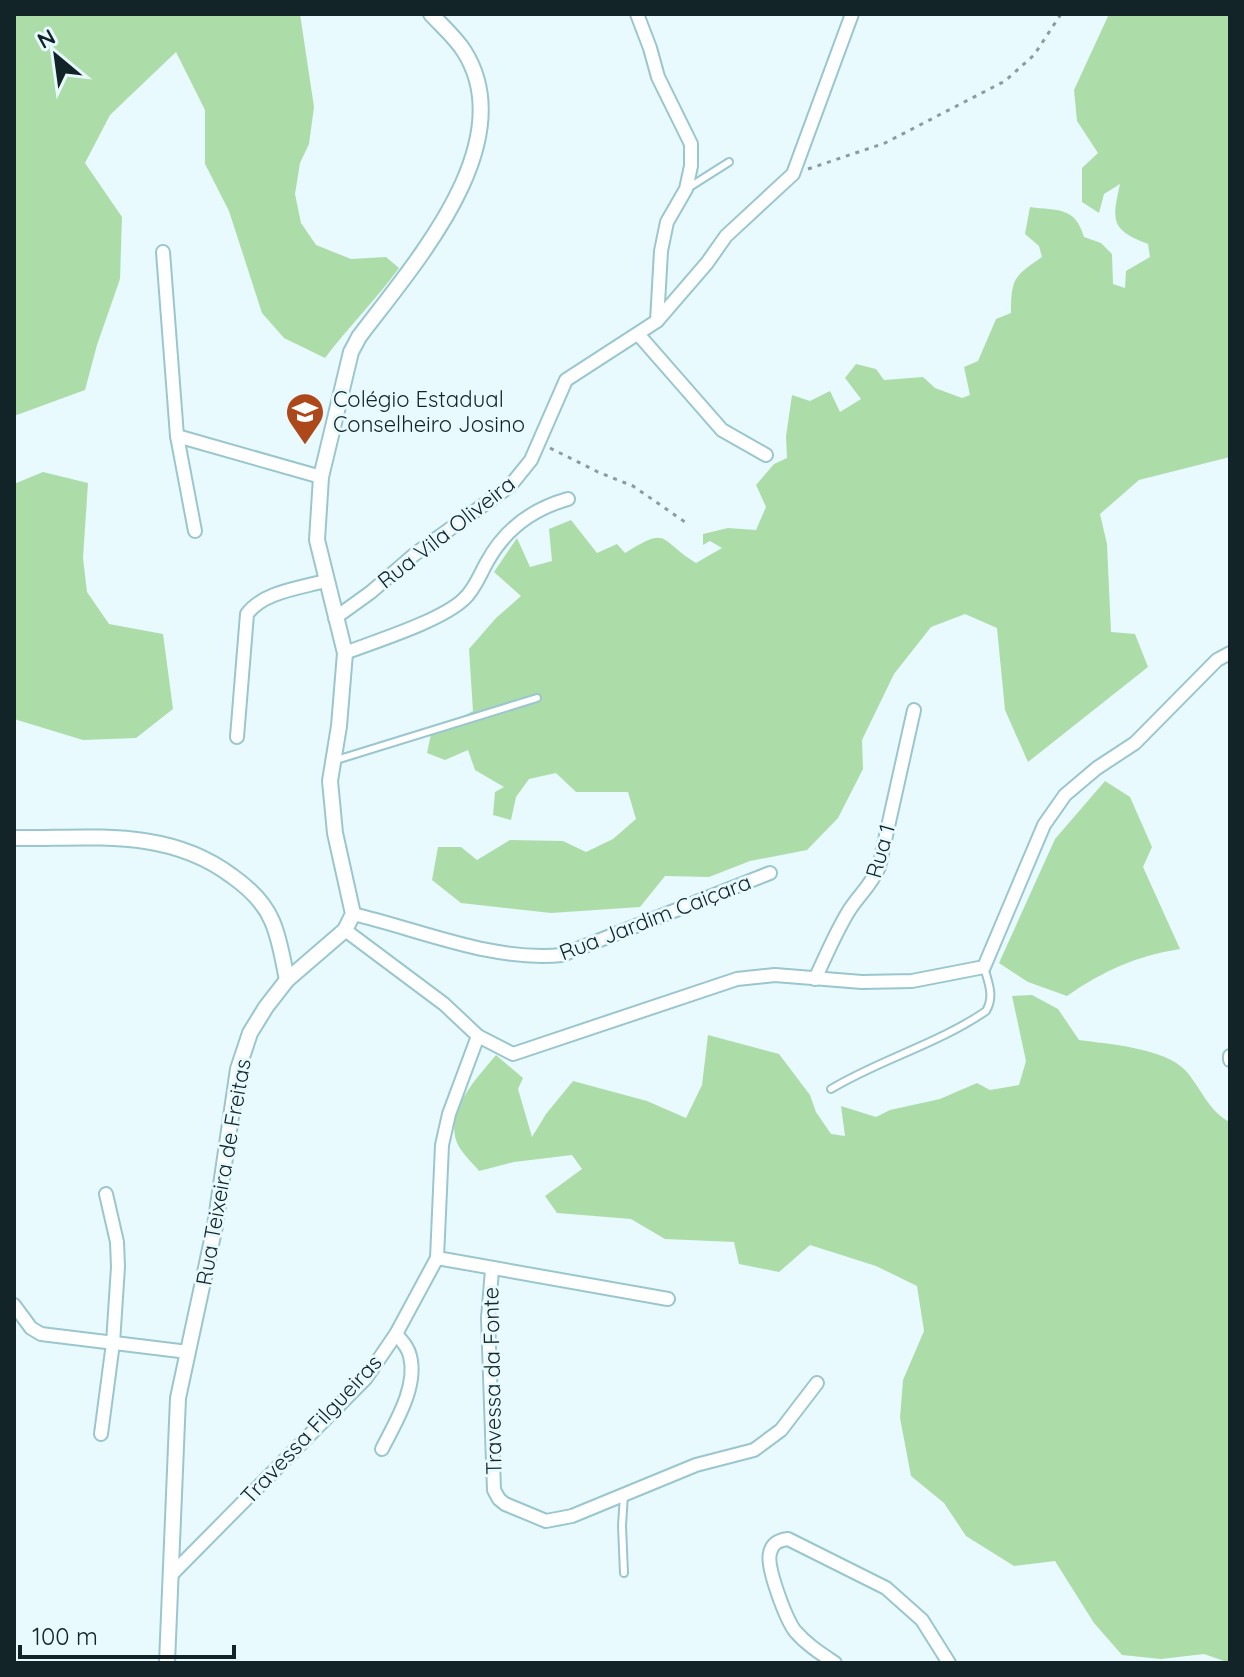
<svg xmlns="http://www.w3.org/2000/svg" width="1244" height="1677" font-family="Quicksand,sans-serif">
<rect width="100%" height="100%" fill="#e8fafd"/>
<g fill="#acdda9">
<path d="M14,14h286l14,93 -5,37 -9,19 -5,31 6,29 15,22 35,14 35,-2 13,11c-23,32 -50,58 -74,90l-41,-20 -22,-25 -33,-102 -24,-47v-54l-29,-58 -66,63 -25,48 37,54 -2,62 -23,66 -12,45 -71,26z"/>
<path d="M1109,14h121v443l-91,23 -39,34 7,30 4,88 24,2 13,33 -120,95 -23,-52 -8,-82 -32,-14 -34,13 -37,47 -32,66 1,29 -25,49 -31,32 -57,11 -41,16 -44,-1 -25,31 -89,6 -90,-10 -29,-23 6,-33h23l16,13 33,-20 53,1 23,11 27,-13 23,-20 -8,-27h-52l-20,-19 -27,6 -13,18 -5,23 -18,-5 2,-23 9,-5 -29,-17 -7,-20 -23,10 -18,-7 4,-19 42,-23 -4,-62 27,-31 25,-22 -27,-24 23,-34 13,29 22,-6 -3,-32 22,-9 26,33 20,-9 8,9c45,-28 33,-13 71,10l26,-15 -12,-7 -7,4v-11l25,-6 28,2 10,-23 -10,-22 18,-21 13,-6 -1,-22 6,-41 18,6 20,-10 10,21 21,-13 -16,-21 11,-14 20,5 8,11 39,-3 12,11 27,10 8,-3 -6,-28 14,-6 18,-42 15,-6c0,-34 3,-37 31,-56l-3,-11 -14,-12 5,-27c28,4 45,-1 54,30l17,6 11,11 1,30 12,4 1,-17 24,-14 -2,-13c-38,-14 -36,-24 -28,-60l-16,10 -5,19 -17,-11v-34l16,-15 -21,-32 -3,-31z"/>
<polygon points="43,472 88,483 83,558 87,592 109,624 163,634 173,709 136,738 83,740 14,719 14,484"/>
<path d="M1105,781l25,16 22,50 -9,20 37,82c-44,7 -77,22 -113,47l-39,-14 -29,-19 56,-124z"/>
<path d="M1032,995l26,14 21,31c29,4 87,8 107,31 15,17 23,41 44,51v541l-26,-9 -43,5 -39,-4 -28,-32 -39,-62 -41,5 -48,-30 -22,-33 -33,-27 -11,-58 3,-38 21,-49 -7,-45 -41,-20 -66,-21 -31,27 -40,-8 -5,-22 -69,-3 -34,-20 -74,-6 -12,-17 37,-27 -10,-14 -58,7 -35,9c-7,-9 -20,-20 -23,-31 -10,-31 22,-63 40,-85l27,23 -5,11 14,48 14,-23 27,-33 74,20 39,17 16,-33 6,-50 71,19 31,41 6,17 15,22 14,2 -4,-30 35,11 14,-7 50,-11 37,-16 13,7 29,-5 7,-24 -14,-65z"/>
</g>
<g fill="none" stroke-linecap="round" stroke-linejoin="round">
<defs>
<g id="service">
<polyline points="688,188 729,162"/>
<polyline points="333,761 537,698"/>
<path d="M831,1089c50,-30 107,-45 155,-78 9,-15 2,-29 -2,-44"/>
<polyline points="624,1573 622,1526 624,1494"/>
</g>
<g id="minor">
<polyline points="637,14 650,48 658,77 691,144 691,166 686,189 667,222 661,251 657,321"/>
<polyline points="163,252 177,436 195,531"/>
<polyline points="638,334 722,430 766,455"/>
<polyline points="177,436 321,477"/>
<polyline points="335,618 371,592 415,554 510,486 531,460 566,380 657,321 707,263 726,236 793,174 852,14"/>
<path d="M345,653c31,-12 96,-32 119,-54 11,-10 16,-25 23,-37 18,-33 45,-53 81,-63"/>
<path d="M237,737l10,-123c16,-22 53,-26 78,-33"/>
<path d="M353,914c68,16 140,48 209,41l208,-82"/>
<polyline points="345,930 444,1004 478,1036 513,1054 737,979 775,975 862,982 912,981 984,967 1044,825 1065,795 1097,768 1135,743 1217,660 1230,653"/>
<path d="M815,979c11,-23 21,-48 35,-70 11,-16 21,-24 29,-42l35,-157"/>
<polyline points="1230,1056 1230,1060"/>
<polyline points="437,1258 668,1299"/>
<polyline points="492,1270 488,1318 494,1490 499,1499 505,1504 546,1521 572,1516 696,1465 754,1450 781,1430 817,1383"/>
<polyline points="14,1305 31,1328 41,1334 188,1352"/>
<polyline points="101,1434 113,1343 118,1267 117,1242 106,1194"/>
<path d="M382,1449c13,-26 36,-62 28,-93 -2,-9 -8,-15 -14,-22"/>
<polyline points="172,1574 366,1378 396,1334 437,1258 442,1145 449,1114 478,1036"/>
<path d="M835,1663c-15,-10 -29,-19 -40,-32 -9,-12 -29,-64 -25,-78 2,-10 9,-13 18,-14l98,49 36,32 27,43"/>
</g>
<g id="tertiary">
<path d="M14,838c77,1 153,-11 218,38 17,12 32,26 40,45 8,18 11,40 15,59"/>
<path d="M167,1663l11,-265 37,-172 23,-157 12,-36 16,-26 21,-27 58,-50 8,-16 -18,-81 -5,-52 9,-55 6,-73 -28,-113 4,-63 30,-125 8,-15c53,-71 164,-193 105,-286 -9,-14 -22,-25 -33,-37"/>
</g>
</defs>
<use href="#service" stroke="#9ac6cf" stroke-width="10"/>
<use href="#minor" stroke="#9ac6cf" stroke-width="16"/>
<use href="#tertiary" stroke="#9ac6cf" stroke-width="18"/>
<g stroke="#8b9ca0" stroke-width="3" stroke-dasharray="4 6" stroke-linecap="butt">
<polyline points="808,169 885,143 1005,81 1034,55 1061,14"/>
<polyline points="550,448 598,472 633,486 685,522"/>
</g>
<use href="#service" stroke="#fff" stroke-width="6"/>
<use href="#minor" stroke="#fff" stroke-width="12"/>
<use href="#tertiary" stroke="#fff" stroke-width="14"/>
</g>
<defs>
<symbol id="school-pin" viewBox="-11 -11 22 30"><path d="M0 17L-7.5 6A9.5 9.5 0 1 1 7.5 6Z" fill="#ad481b" stroke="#e8fafd"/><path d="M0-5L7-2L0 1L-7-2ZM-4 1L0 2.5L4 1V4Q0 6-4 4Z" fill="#fff"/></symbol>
</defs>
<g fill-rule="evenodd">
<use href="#school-pin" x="283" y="390" width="44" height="60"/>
</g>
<g text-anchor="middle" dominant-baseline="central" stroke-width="6" stroke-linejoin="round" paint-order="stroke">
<g font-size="22" fill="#132428" stroke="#e8fafd" text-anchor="start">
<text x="333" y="399">Colégio Estadual<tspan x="333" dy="25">Conselheiro Josino</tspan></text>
</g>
<g font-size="22" fill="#132428" stroke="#e8fafd">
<text transform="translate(446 532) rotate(-38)">Rua Vila Oliveira</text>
<text transform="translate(880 851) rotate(-74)">Rua 1</text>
<text transform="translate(655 917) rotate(-21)">Rua Jardim Caiçara</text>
<text transform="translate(223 1172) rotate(-80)">Rua Teixeira de Freitas</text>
<text transform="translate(492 1381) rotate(-91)">Travessa da Fonte</text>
<text transform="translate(311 1429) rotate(-47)">Travessa Filgueiras</text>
</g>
</g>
<rect width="1244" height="1677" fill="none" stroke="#132428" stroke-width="32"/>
<g transform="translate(56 56) rotate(331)" stroke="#e8fafd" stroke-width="6" paint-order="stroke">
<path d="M0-6L14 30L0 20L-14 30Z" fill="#132428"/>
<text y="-12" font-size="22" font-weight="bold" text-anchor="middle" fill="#132428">N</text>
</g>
<path d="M20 1645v12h214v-12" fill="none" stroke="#132428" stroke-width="4"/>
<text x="32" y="1645" font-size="24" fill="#132428" stroke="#e8fafd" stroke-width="6" paint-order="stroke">100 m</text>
</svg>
